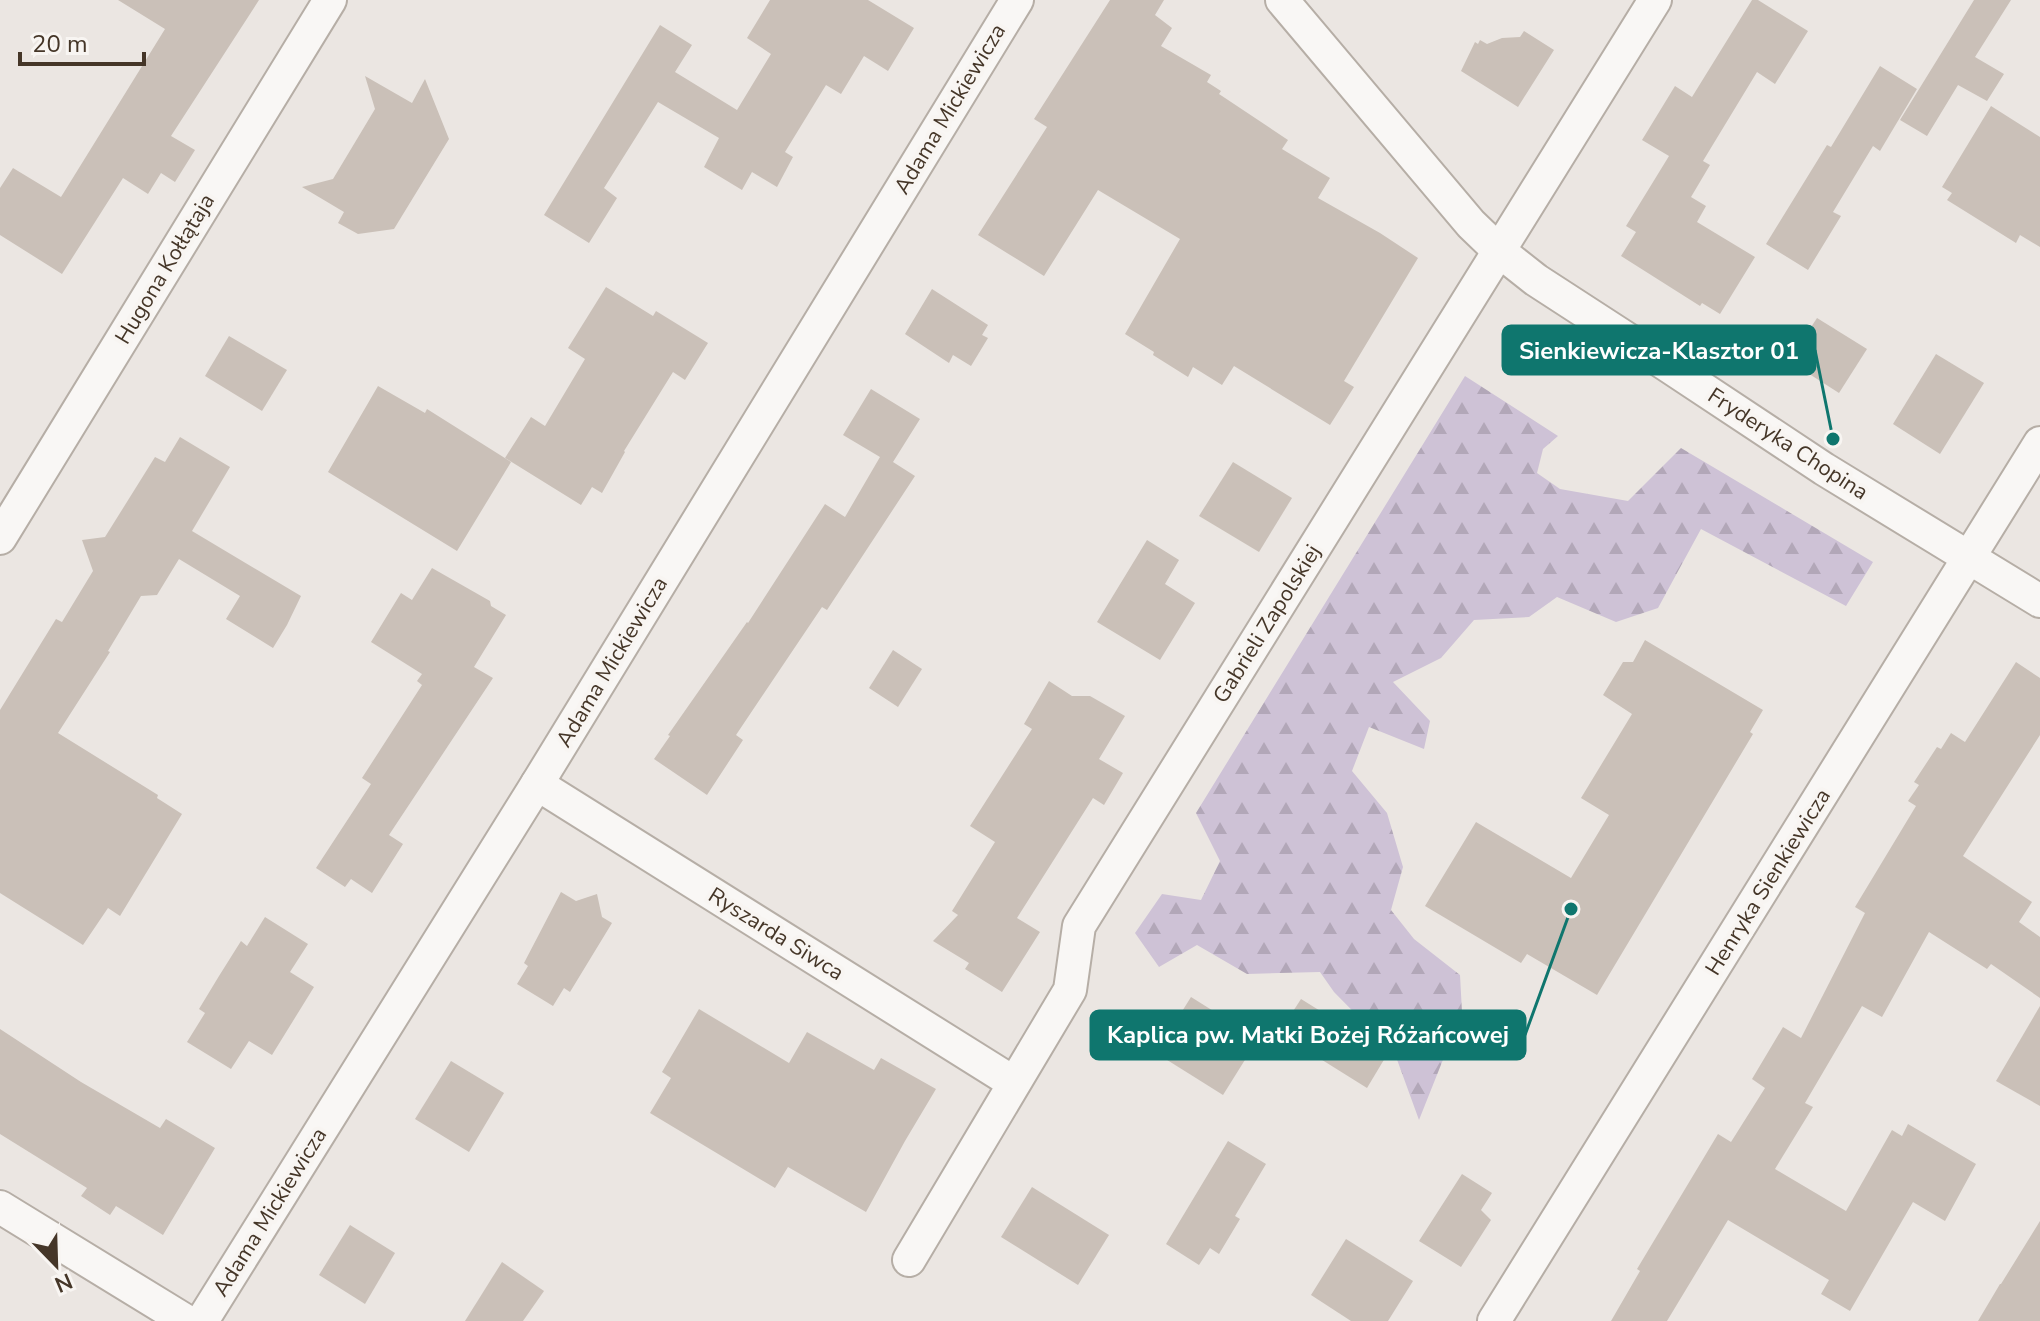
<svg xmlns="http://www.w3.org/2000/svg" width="2040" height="1321" font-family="'Nunito Sans',sans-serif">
<defs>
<pattern id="forest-firs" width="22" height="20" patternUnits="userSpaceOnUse" patternTransform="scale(2)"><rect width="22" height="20" fill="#cec2d6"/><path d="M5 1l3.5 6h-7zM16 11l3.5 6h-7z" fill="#b2a7b8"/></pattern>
</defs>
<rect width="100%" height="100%" fill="#ebe6e2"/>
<polygon fill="url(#forest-firs)" points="1465,376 1558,436 1543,449 1537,473 1560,489 1628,501 1681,448 1873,562 1846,606 1701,529 1658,608 1616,622 1557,597 1529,617 1474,620 1441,658 1393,682 1430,721 1424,749 1369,727 1352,771 1387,813 1403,867 1391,910 1414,939 1460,975 1462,1012 1419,1120 1395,1054 1334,992 1320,972 1247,974 1197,945 1159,967 1135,933 1162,894 1201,900 1220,861 1196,813"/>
<g fill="#cac0b8">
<polygon points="118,0 259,0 171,136 195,150 175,182 161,173 148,194 123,178 62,274 0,235 0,188 13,168 61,197 165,29"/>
<polygon points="770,0 868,0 914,28 888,71 864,56 841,94 826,85 785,152 793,157 777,187 752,172 742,190 704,167 719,138 658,102 604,188 617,198 589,243 544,215 660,25 692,45 675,72 737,110 771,54 747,38"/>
<polygon points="1110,0 1164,0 1155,15 1172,28 1161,46 1211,75 1207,82 1221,91 1219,94 1288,140 1282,149 1330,178 1318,198 1380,233 1418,258 1344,381 1354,387 1330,425 1234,366 1222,385 1193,367 1188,377 1153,355 1154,352 1125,334 1180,239 1098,190 1044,276 978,235 1047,127 1034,119"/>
<polygon points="1752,0 1758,0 1808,31 1775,84 1757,72 1703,161 1710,165 1691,197 1706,206 1697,222 1755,257 1720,314 1702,303 1700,306 1621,256 1636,232 1626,226 1669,156 1642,140 1675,86 1692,97"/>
<polygon points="1974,0 2011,0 1975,57 2004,74 1987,101 1958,85 1927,136 1900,120"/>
<polygon points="1524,31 1554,50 1518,107 1461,71 1475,42 1478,44 1480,40 1487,44 1502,38 1520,37"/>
<polygon points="1880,66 1917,89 1880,151 1873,146 1833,212 1841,216 1808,270 1766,244 1827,145 1831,147"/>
<polygon points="365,76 412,103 425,79 449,139 394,229 358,234 338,223 344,212 302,187 333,179 375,109"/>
<polygon points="1991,106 2040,137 2040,247 2020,235 2016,243 1947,200 1952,193 1942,187"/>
<polygon points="606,287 653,316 656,311 708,343 685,380 673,372 624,451 625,452 602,493 592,487 581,505 505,458 531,417 545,426 585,359 568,348"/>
<polygon points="932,289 988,325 982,335 988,338 971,366 953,355 949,363 905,334"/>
<polygon points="1817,318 1867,349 1839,393 1789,361"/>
<polygon points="229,336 287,370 262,411 205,376"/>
<polygon points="1936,354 1984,383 1940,454 1893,424"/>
<polygon points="378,386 425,413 427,409 511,462 457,551 328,472"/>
<polygon points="871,389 920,419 893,462 915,476 827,610 822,607 736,735 743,740 707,795 654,759 670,736 668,735 747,622 748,623 825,504 845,517 880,457 843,435"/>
<polygon points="180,437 230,467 192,531 301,596 287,625 273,648 226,619 240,596 179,559 157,595 141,596 108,651 110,652 58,733 158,795 157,798 182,814 120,916 108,908 83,945 0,893 0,710 56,619 62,622 93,571 82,540 105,537 155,457 165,462"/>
<polygon points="1233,462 1292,498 1259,552 1199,516"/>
<polygon points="1147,540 1179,560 1165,584 1195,603 1160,660 1097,622"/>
<polygon points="432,568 490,601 491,606 506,615 474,667 493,678 389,835 403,844 372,893 351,879 345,887 316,868 371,784 362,778 422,685 417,681 422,674 371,642 401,593 412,600"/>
<polygon points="1645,640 1763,710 1750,732 1753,734 1597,995 1527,954 1521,963 1425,906 1476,822 1571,878 1609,815 1581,798 1632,714 1603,695 1623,662 1633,662"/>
<polygon points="893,650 922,669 898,707 869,688"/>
<polygon points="2016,662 2040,678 2040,735 1963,856 2032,902 2019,922 2040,937 2040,998 1991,964 1987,969 1929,932 1882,1017 1862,1006 1805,1103 1813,1107 1775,1169 1846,1211 1892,1130 1902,1136 1908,1124 1976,1164 1945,1221 1913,1202 1850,1311 1821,1294 1829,1280 1728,1220 1667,1321 1611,1321 1640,1271 1637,1269 1718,1134 1731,1142 1765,1088 1752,1079 1783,1027 1801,1038 1865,913 1855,907 1916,806 1908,801 1919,785 1914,782 1937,747 1941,749 1951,733 1965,742"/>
<polygon points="1049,681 1072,696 1090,696 1125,716 1099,759 1123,773 1104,805 1093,798 1017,918 1040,932 1002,992 965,969 969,963 933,941 958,915 952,911 995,842 970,826 1032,729 1024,724"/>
<polygon points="561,892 576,901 597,894 602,917 612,923 570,992 564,988 553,1006 517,984 528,966 524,963"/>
<polygon points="265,917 308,944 290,972 314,987 272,1055 249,1041 231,1069 187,1042 205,1013 199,1009 219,976 241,941 247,946"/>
<polygon points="1191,997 1258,1039 1223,1095 1156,1053"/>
<polygon points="1301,999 1388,1053 1367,1088 1279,1033"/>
<polygon points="2040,1006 2040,1106 1996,1081"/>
<polygon points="699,1009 789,1063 807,1032 874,1070 881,1058 936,1089 905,1141 866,1212 788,1167 775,1188 650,1113 671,1078 662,1072"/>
<polygon points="0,1029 81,1082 160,1128 166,1119 215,1148 163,1235 116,1206 110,1215 81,1196 87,1188 0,1134"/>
<polygon points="451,1061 504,1093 469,1152 415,1119"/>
<polygon points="1228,1141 1266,1164 1235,1216 1240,1219 1219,1254 1210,1248 1199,1265 1166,1244"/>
<polygon points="1462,1174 1492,1193 1481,1210 1491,1220 1461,1267 1419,1241"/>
<polygon points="1032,1187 1109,1235 1078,1285 1001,1237"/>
<polygon points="2040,1221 2040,1321 1978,1321 2000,1284 2001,1284"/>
<polygon points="350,1225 395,1253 365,1304 319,1275"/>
<polygon points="1346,1239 1413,1281 1388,1321 1351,1321 1311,1295"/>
<polygon points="502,1262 544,1291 523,1321 465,1321"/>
</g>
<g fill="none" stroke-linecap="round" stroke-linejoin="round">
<defs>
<g id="street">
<polyline points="1282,0 1471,224 1498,250 1536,280 1667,365 1824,469 2040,601"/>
<polyline points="0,538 330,0"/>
<polyline points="537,784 1014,1083"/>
<polyline points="0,1207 186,1321"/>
<polyline points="909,1260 1070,990 1079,926 1655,0"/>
<polyline points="202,1321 537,784 1017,0"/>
<polyline points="1494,1321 2040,443"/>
</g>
</defs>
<use href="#street" stroke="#b6aea6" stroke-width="36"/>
<use href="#street" stroke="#f9f7f5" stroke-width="32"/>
</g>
<g text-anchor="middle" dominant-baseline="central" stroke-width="8" stroke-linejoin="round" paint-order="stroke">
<g font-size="22" fill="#453628" stroke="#f8f5f2">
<text transform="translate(950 109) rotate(-59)">Adama Mickiewicza</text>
<text transform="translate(165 269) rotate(-59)">Hugona Kołłątaja</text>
<text transform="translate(1788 444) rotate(33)">Fryderyka Chopina</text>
<text transform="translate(1267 624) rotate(-58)">Gabrieli Zapolskiej</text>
<text transform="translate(612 662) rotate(-59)">Adama Mickiewicza</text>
<text transform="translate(1768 882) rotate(-58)">Henryka Sienkiewicza</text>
<text transform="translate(776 934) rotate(32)">Ryszarda Siwca</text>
<text transform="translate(270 1212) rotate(-58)">Adama Mickiewicza</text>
</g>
</g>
<path fill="none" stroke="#0f766e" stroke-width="3" d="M1833 439L1815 350M1571 909L1525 1035"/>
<g fill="#0f766e" stroke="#f8f5f2" stroke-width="3">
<circle cx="1833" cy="439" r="8"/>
<circle cx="1571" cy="909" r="8"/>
</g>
<g fill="#0f766e" stroke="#0f766e" stroke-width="3">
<rect x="1503" y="326" width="312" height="48" rx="8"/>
<rect x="1091" y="1011" width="434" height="48" rx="8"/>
</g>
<g font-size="24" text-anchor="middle" font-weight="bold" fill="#fff">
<text x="1659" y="359">Sienkiewicza-Klasztor 01</text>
<text x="1308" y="1043">Kaplica pw. Matki Bożej Różańcowej</text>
</g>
<g transform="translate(56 1265) rotate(157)" stroke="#f8f5f2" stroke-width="6" paint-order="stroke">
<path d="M0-6L14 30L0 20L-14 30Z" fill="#453628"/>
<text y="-12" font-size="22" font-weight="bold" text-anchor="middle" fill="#453628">N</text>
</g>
<path d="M20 52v12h124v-12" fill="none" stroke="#453628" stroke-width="4"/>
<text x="32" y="52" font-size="24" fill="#453628" stroke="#f8f5f2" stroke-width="6" paint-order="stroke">20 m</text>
</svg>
